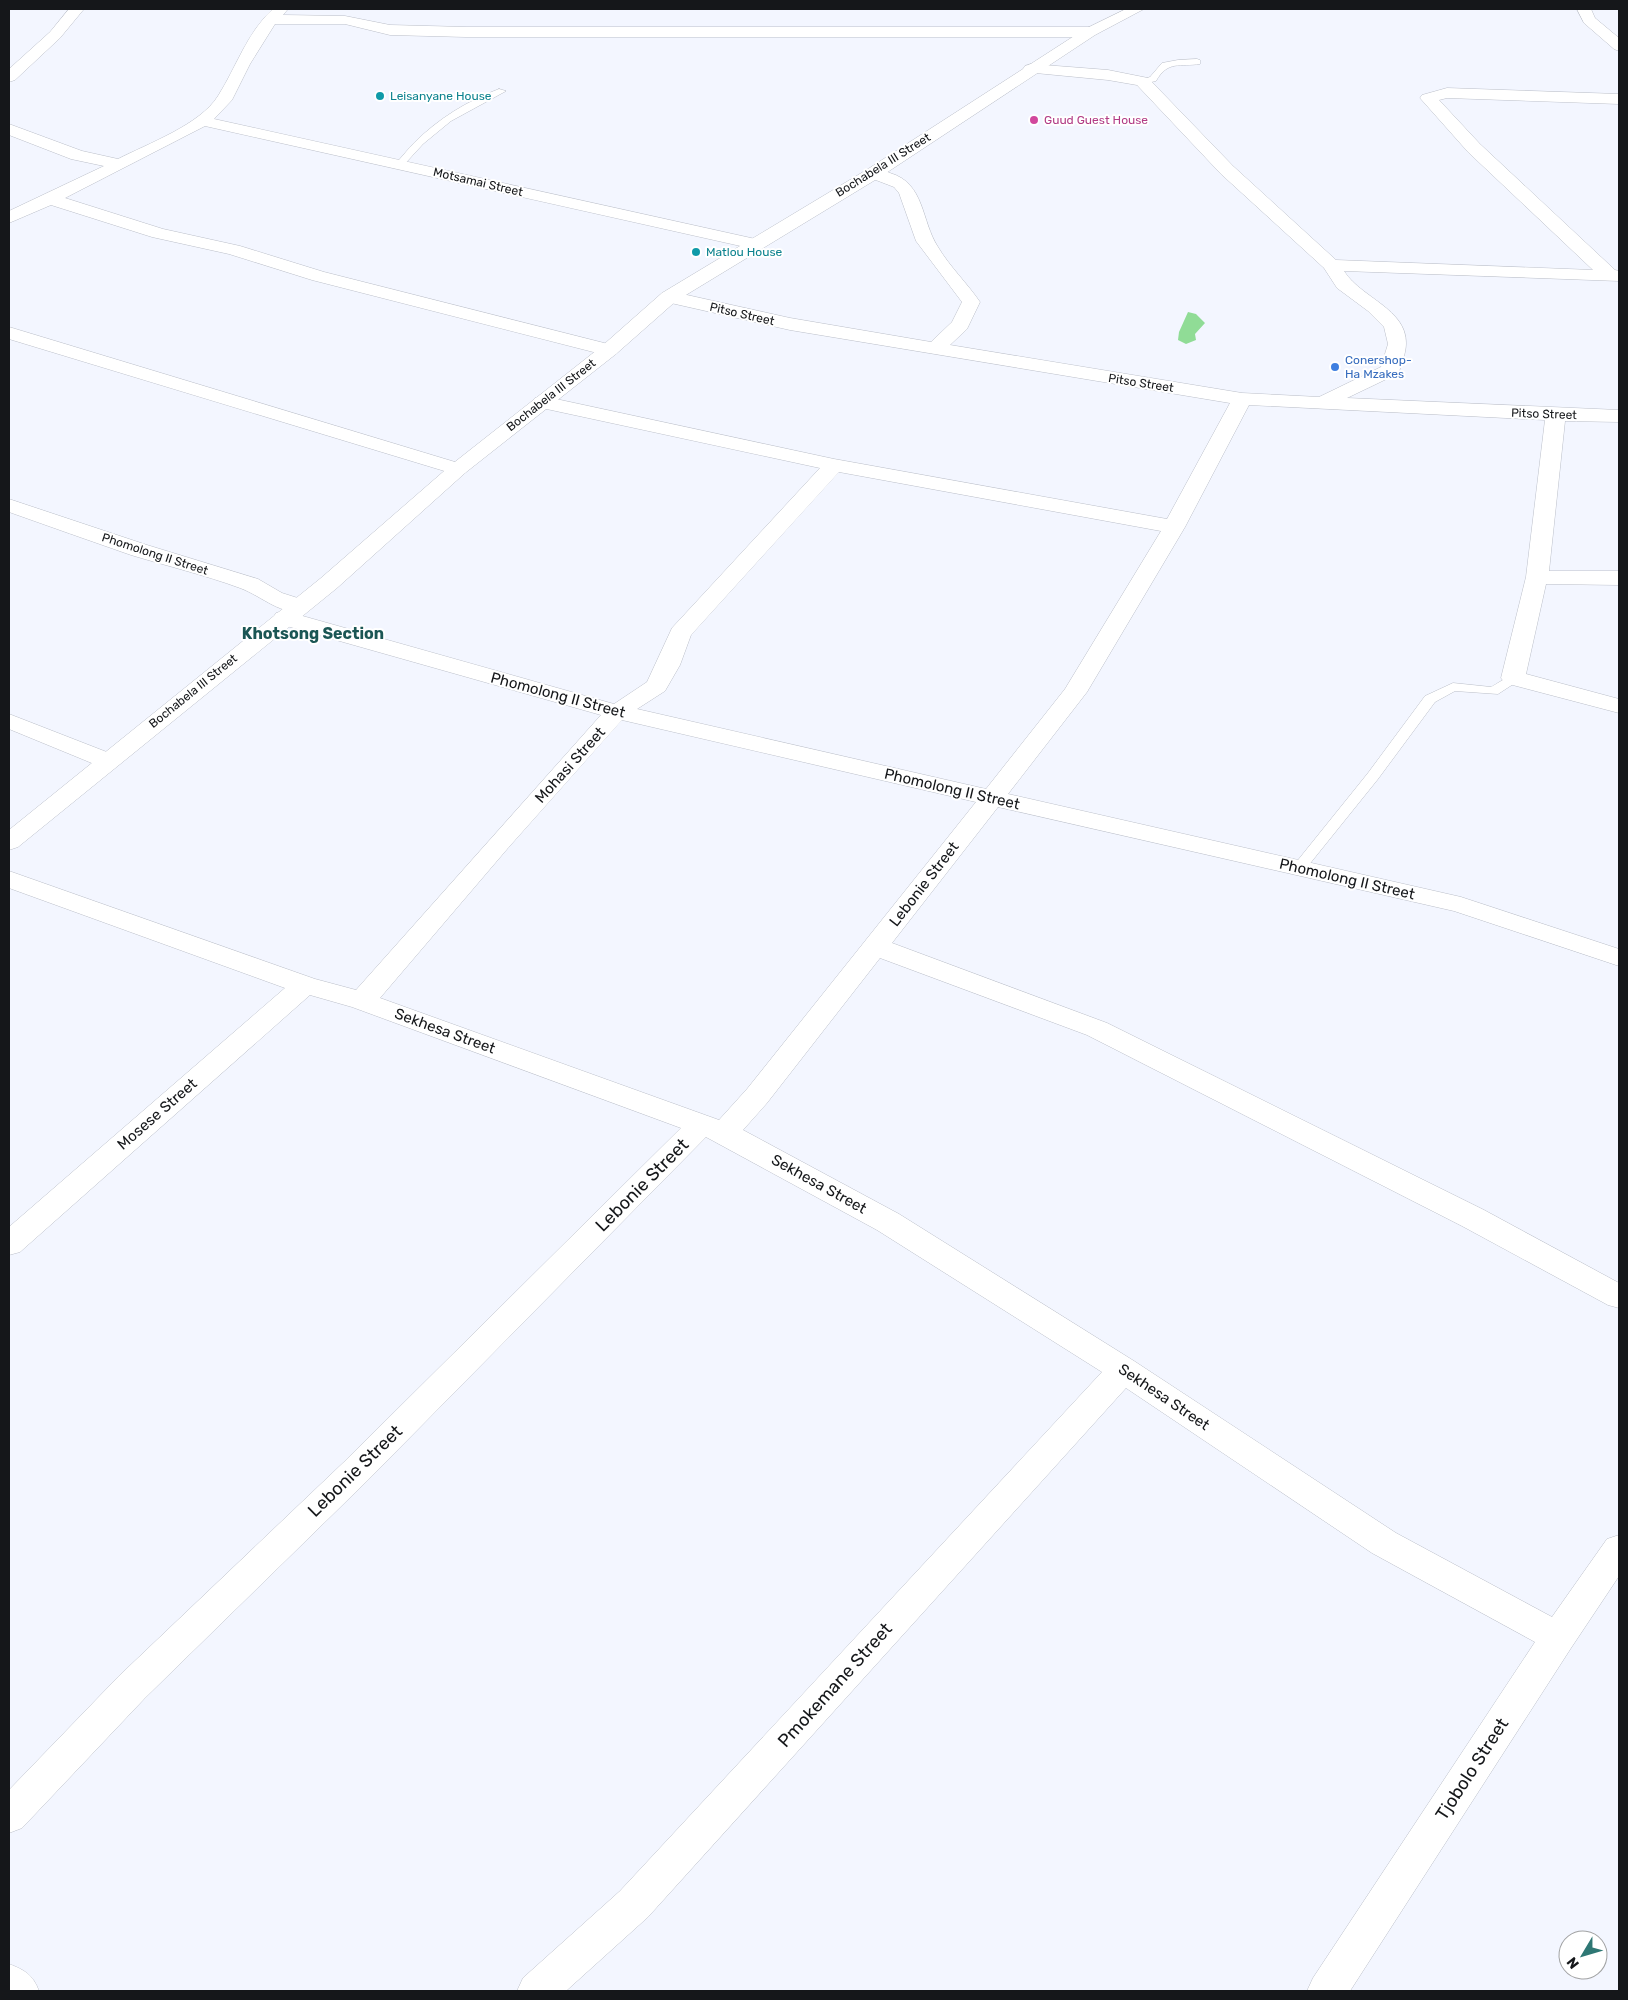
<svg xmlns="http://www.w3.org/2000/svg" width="1628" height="2000" font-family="Rubik,sans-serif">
<rect width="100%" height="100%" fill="#f3f6ff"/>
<polygon fill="#90dc96" points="1188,312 1196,314 1205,323 1195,334 1196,340 1186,344 1178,340 1179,332"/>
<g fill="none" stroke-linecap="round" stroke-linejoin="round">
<defs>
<g id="lane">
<path d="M1197,59l3,1v4c-20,3 -32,-4 -44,17l-14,3 -4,-3 12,-4 12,-14 16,-3z"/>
<path d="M499,89l7,2 -55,30 -28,23 -21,23h-6v-4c6,-6 12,-14 18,-20 24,-24 53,-42 85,-54z"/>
<polygon points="1513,674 1518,675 1519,678 1518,681 1498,694 1455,691 1435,702 1378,779 1304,871 1294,871 1292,868 1294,865 1368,773 1425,696 1453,683 1491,687"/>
</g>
<g id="street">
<polygon points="69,9 84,9 60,38 15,80 9,82 9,69 50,32"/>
<path d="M273,9h15l-5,6 62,1 45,9 76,2h624l8,5 -8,5h-624l-76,-2 -45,-11h-70l-25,40 -18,36 -18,19 546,121 3,4 -3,4 -6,1 -549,-123 -140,72 98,31 77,17 84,26 292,74 3,4 -3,4 -7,2 -297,-76 -83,-26 -77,-17 -101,-32 -42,18v-12l95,-45 -33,-7 -62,-24v-11l73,27 36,8c29,-15 82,-34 100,-63 18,-28 29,-64 55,-87z"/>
<polygon points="1577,9 1591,9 1595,18 1619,38 1619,51 1614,49 1584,23"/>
<path d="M1031,64l77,6 40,8 85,88 103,94 257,10 -125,-118 -48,-54 2,-3 25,-7 172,6v10l-172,-6 -8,2 41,44 135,126 4,1v10l-275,-10c19,30 73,40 60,85 -2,7 -3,13 -7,18l-50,24 272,12v12l-54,-1 -16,150h70v14l-73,-1 -20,90 93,25v14l-114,-30 -4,-5 25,-101 19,-157 -296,-15 -64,122 -98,165 -79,102 453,103 158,52v17l-165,-55 -456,-104 -106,136 215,80 377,187 135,73v25l-11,-3 -146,-79 -375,-191 -207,-77 -113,145 -24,27 156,84 235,147 262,172 156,84 55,-78 12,-4v41l-48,72 -221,343h-43l6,-13 222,-336 -163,-89 -246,-165 -478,529 -82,74h-49l6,-13 97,-87 482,-519 -225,-142 -171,-93 -338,343 -223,218 -123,130 -13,5v-43l110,-114 225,-214 337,-334 -329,-121 -42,-12 -290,257 -11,3v-28l276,-239 -276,-100v-17l306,108 41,11 245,-275 -325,-92 -3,-5 3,-5 8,-2 8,2 322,91 33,-22 25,-54 148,-160 -278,-60 -7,-2 -3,-4 3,-4 7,-2 292,63 333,60 63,-116 -440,-73 -128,-29 -2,-4 2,-4 7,-2 121,27 141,24 21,-20 10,-20 -46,-61 -17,-48 -5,-6 -26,-10 -2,-4 2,-4c8,-2 15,1 22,4 35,10 31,48 48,74 12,20 29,36 42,55l-13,27 -17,16 292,48 77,4 62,-30 7,-23 -4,-17 -16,-16 -31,-23 -13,-20 -103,-94 -84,-89 -29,-5 -83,-8 -2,-3 2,-3zM839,472l322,59 -96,158 -79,100 -349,-80 28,-18 15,-26 11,-30zM622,720l354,82 -229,287 -28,31 -339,-122 128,-150z"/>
<polygon points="9,327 465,465 468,469 465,473 458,475 451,473 9,339"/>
<path d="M9,499l138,46 111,34 24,14 25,8 3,5 -3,5c-25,6 -45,-15 -67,-23 -35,-13 -73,-22 -109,-33 -41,-14 -82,-29 -122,-43z"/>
<polygon points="9,714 117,756 120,761 117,766 108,768 99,766 9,729"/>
<path d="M9,1964c16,6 24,11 30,27h-30z"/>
</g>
<polygon id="secondary" points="1126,9 1144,9 1095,35 880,177 676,301 616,354 465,473 337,588 18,847 9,850 9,830 321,578 451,465 602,346 662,293 868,169 1085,29"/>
</defs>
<use href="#lane" stroke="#bbbfc9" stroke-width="1"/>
<use href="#street" stroke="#bbbfc9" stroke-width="1"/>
<use href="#secondary" stroke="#bbbfc9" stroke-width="1"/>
<use href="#lane" fill="#fff" fill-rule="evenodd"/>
<use href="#street" fill="#fff" fill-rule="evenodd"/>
<use href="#secondary" fill="#fff" fill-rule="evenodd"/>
</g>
<g fill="#0f9aa8" stroke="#fff" stroke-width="2">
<circle cx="380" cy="96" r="5"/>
<circle cx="696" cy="252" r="5"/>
</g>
<circle fill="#d1479c" stroke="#fff" stroke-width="2" cx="1034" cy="120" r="5"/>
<circle fill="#3f7fe0" stroke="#fff" stroke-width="2" cx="1335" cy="367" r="5"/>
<g text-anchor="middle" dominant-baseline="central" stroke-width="4" stroke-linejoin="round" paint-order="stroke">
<g font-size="12" fill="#0d838f" stroke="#fff" text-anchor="start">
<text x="390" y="96">Leisanyane House</text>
<text x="706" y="252">Matlou House</text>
</g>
<g font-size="12" fill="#b23c85" stroke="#fff" text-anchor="start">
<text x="1044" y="120">Guud Guest House</text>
</g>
<g font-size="12" fill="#15171a" stroke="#fff">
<text transform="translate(883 165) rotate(-32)">Bochabela III Street</text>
<text transform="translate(478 182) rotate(13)">Motsamai Street</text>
<text transform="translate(742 314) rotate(13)">Pitso Street</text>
<text transform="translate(1141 383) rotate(9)">Pitso Street</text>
<text transform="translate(551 395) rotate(-38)">Bochabela III Street</text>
<text transform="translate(1544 414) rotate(2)">Pitso Street</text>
<text transform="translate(155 554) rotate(18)">Phomolong II Street</text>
<text transform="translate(193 691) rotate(-39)">Bochabela III Street</text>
</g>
<g font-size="12" fill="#366cbe" stroke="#fff" text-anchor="start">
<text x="1345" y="360">Conershop-<tspan x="1345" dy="14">Ha Mzakes</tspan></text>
</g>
<g font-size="15" fill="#15171a" stroke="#fff">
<text transform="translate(558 695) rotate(15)">Phomolong II Street</text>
<text transform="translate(570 765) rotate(-48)">Mohasi Street</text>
<text transform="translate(952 789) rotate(13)">Phomolong II Street</text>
<text transform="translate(1347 879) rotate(13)">Phomolong II Street</text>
<text transform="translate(924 884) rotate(-52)">Lebonie Street</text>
<text transform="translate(445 1031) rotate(20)">Sekhesa Street</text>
<text transform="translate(157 1114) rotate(-41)">Mosese Street</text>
<text transform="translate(819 1184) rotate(29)">Sekhesa Street</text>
<text transform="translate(1164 1397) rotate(34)">Sekhesa Street</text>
</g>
<g font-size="16" font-weight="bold" fill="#1b5654" stroke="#fff">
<text x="313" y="633">Khotsong Section</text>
</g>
<g font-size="18" fill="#15171a" stroke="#fff">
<text transform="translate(642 1185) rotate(-45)">Lebonie Street</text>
<text transform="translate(355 1471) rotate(-44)">Lebonie Street</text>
<text transform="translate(835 1685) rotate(-48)">Pmokemane Street</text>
<text transform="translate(1472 1769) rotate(-57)">Tjobolo Street</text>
</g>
</g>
<rect width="1628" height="2000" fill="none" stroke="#15171a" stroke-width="20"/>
<g transform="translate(1583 1955) rotate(232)"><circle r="24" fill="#ffffff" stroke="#a1a2a3"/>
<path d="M0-4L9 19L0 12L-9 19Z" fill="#2e7774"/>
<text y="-8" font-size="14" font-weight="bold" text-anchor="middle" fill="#15171a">N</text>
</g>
</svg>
